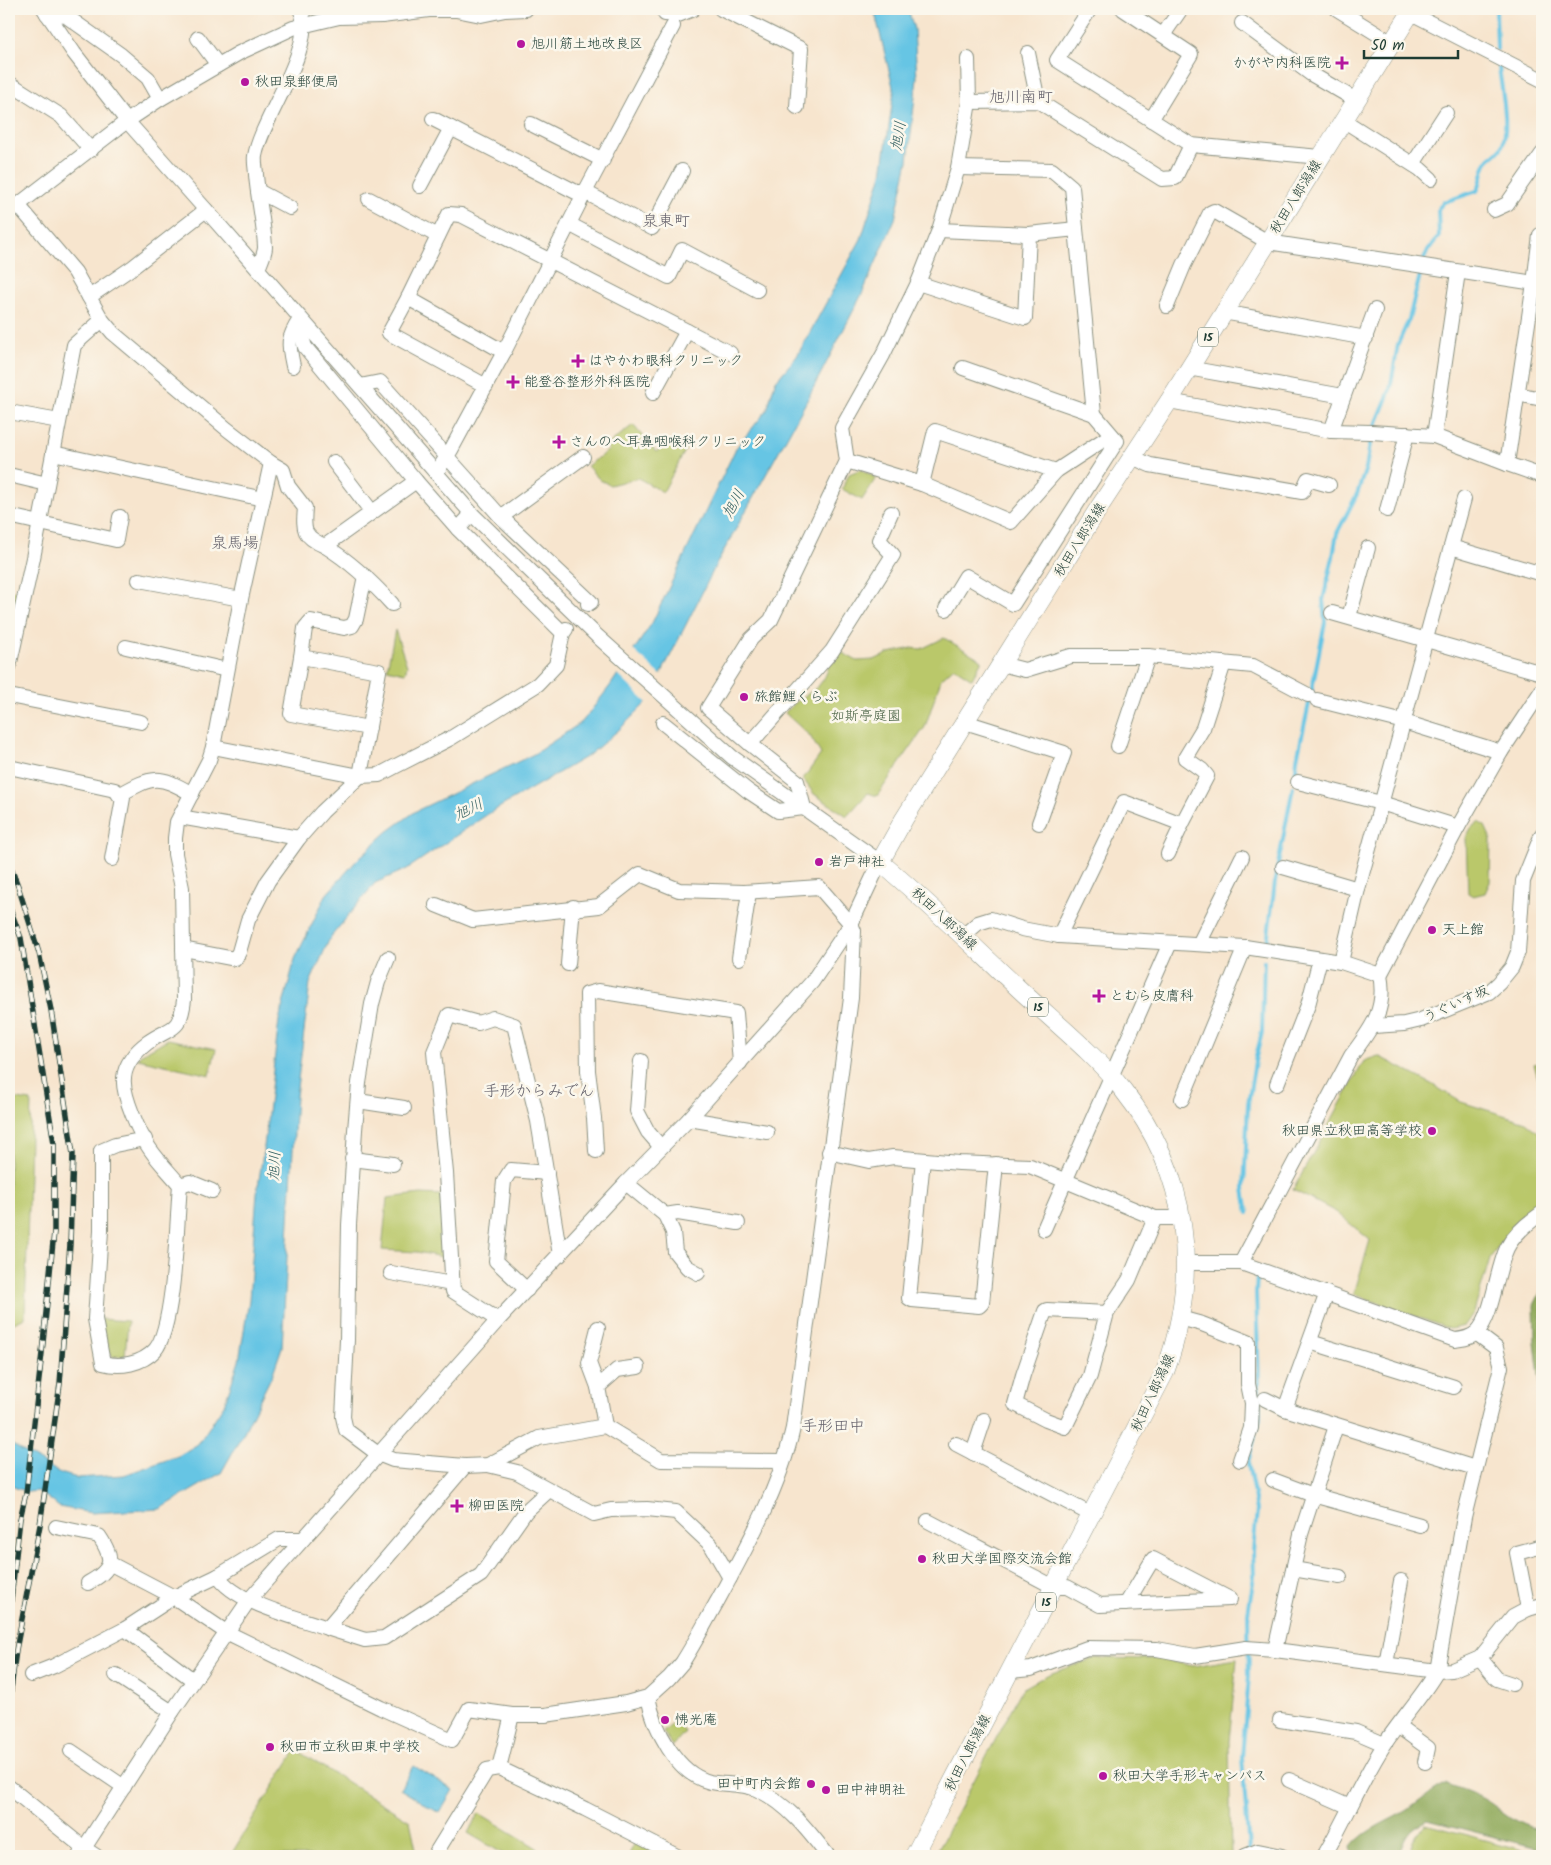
<svg xmlns="http://www.w3.org/2000/svg" width="1551" height="1865" font-family="Kalam,'Klee One',sans-serif">
<rect width="100%" height="100%" fill="#fbf7ec"/>
<filter id="ink" filterUnits="userSpaceOnUse"><feTurbulence type="fractalNoise" baseFrequency=".02" numOctaves="2"/><feDisplacementMap in="SourceGraphic" scale="10" xChannelSelector="R" yChannelSelector="G"/><feConvolveMatrix kernelMatrix="1 2 1 2 8 2 1 2 1" color-interpolation-filters="sRGB"/></filter>
<filter id="wash" filterUnits="userSpaceOnUse"><feTurbulence type="fractalNoise" baseFrequency=".0096" numOctaves="4" result="noise"/><feDisplacementMap in="SourceGraphic" scale="20" xChannelSelector="R" yChannelSelector="G"/><feGaussianBlur stdDeviation="1.12" result="paint"/><feColorMatrix in="noise" values="0 0 0 0 0 0 0 0 0 0 0 0 0 0 0 0 0 1.4 0 .05"/><feComposite in="paint" operator="in"/></filter>
<g filter="url(#wash)">
<rect width="100%" height="100%" fill="#f7e5ce"/>
<g fill="#bac86b" stroke="#6c8250">
<polygon points="633,425 656,452 671,441 686,449 663,492 638,478 610,485 600,480 587,466 609,450 606,446"/>
<polygon points="861,469 876,478 862,500 842,489 849,474"/>
<polygon points="9,590 18,591 9,642"/>
<polygon points="395,630 407,666 405,673 387,669"/>
<path d="M944,638l38,22 -10,19 -18,-12 -13,12 -16,48 -48,69 -9,-3 -21,23 -33,-22 -11,-15 18,-25 -11,-18 -25,-23c9,-13 31,-21 38,-33 9,-14 1,-17 18,-28l16,9 17,-1 15,-7 23,-5 9,1z"/>
<polygon points="1478,822 1485,826 1491,839 1490,882 1485,893 1473,896 1468,893 1466,838 1471,828"/>
<polygon points="168,1039 216,1049 210,1075 138,1059 140,1055"/>
<polygon points="1378,1056 1428,1082 1461,1102 1526,1122 1542,1135 1542,1202 1517,1222 1490,1258 1474,1312 1464,1326 1450,1329 1354,1294 1370,1240 1336,1212 1293,1190 1364,1061"/>
<polygon points="1542,1062 1542,1093 1534,1064"/>
<polygon points="9,1098 31,1101 25,1318 9,1325"/>
<polygon points="421,1194 441,1195 447,1258 417,1252 382,1250 387,1198"/>
<polygon points="100,1319 128,1321 125,1356 114,1357 105,1350"/>
<polygon points="1095,1658 1160,1659 1193,1666 1237,1659 1229,1741 1231,1856 939,1856 935,1855 1022,1689 1049,1674"/>
<polygon points="675,1722 685,1732 672,1746 663,1732"/>
<polygon points="296,1750 410,1821 416,1849 412,1856 230,1856"/>
<polygon points="479,1813 537,1848 532,1856 507,1856 468,1833"/>
<polygon points="1425,1824 1542,1855 1542,1856 1408,1856 1413,1840"/>
<polygon points="636,1841 664,1856 628,1856"/>
</g>
<g fill="#93ac5f" stroke="#59744a">
<polygon points="1542,1289 1542,1399 1535,1343 1534,1305"/>
<path d="M1447,1784c14,5 27,9 40,17 16,10 35,29 55,27v21l-114,-29c-20,9 -22,16 -29,36h-46l-2,-9c14,-18 37,-25 56,-37 14,-9 25,-20 40,-26z"/>
</g>
<g fill="#66c5e4" stroke="#42818c">
<polygon points="874,9 908,9 914,29 917,78 908,161 895,219 862,294 805,404 717,563 647,702 621,728 589,755 488,814 407,869 375,883 330,938 310,983 296,1096 282,1347 273,1373 243,1434 221,1473 160,1509 91,1513 59,1507 48,1498 37,1491 28,1492 16,1488 9,1483 9,1443 60,1473 77,1478 124,1475 178,1456 198,1444 224,1405 239,1361 249,1300 257,1193 264,1147 279,1020 295,959 326,895 357,860 387,832 416,811 534,754 582,722 610,686 652,623 736,448 767,410 775,382 797,356 861,239 882,174 894,91"/>
<polygon points="414,1766 453,1790 439,1813 400,1789"/>
</g>
<polygon fill="#f7e5ce" points="632,649 662,676 648,704 616,673"/>
<g fill="none" stroke-linecap="round" stroke-linejoin="round">
<g stroke="#66c5e4" stroke-width="4">
<polyline points="1496,9 1497,49"/>
<path d="M1424,259l4,-9 11,-14 -1,-27 6,-7 33,-11c5,-9 5,-21 10,-29 4,-6 11,-8 14,-14 10,-17 0,-61 -2,-81"/>
<polyline points="1375,427 1390,390 1398,344 1409,319 1421,271"/>
<polyline points="1295,778 1297,759 1310,699 1325,622 1323,600 1333,557 1335,544 1337,533 1357,494 1366,468 1371,438"/>
<polyline points="1267,943 1276,875 1293,787"/>
<polyline points="1248,1213 1244,1189 1248,1104 1255,1061 1262,1032 1264,961"/>
<polyline points="1257,1429 1260,1418 1256,1293 1257,1276"/>
<polyline points="1249,1850 1242,1757 1249,1676 1248,1613 1254,1576 1253,1551 1257,1510 1248,1463 1255,1436"/>
</g>
</g>
</g>
<g filter="url(#ink)">
<g fill="none" stroke-linecap="round" stroke-linejoin="round">
<defs>
<g id="minor">
<polyline points="44,9 74,53 127,121 206,210 472,514 597,636 732,757 880,862 851,924 812,982 689,1119 626,1183 498,1320 249,1600 172,1712 79,1856"/>
<polyline points="663,9 665,14 678,15 693,9"/>
<polyline points="721,9 801,49 797,107"/>
<polyline points="1090,9 1057,60 1191,145"/>
<polyline points="1123,9 1191,54 1151,120"/>
<polyline points="1337,9 1392,43"/>
<polyline points="1411,13 1542,80"/>
<polyline points="47,14 66,16 121,55 148,78 160,99"/>
<polyline points="1242,23 1311,74 1356,100"/>
<polyline points="1163,35 1181,9"/>
<polyline points="198,38 218,65"/>
<polyline points="1028,53 1038,101"/>
<polyline points="9,83 61,116 91,150"/>
<polyline points="969,102 1038,101 1162,179 1175,178 1191,145 1320,157"/>
<polyline points="433,119 576,192 585,192 652,228 682,171"/>
<polyline points="1343,120 1420,169 1431,179"/>
<polyline points="531,124 603,160"/>
<polyline points="1413,164 1446,113"/>
<polyline points="958,168 1052,170 1072,187 1094,414"/>
<polyline points="420,186 451,128"/>
<polyline points="258,191 290,208"/>
<polyline points="369,199 438,236"/>
<polyline points="18,205 75,272 89,297"/>
<polyline points="9,210 18,205 127,121 160,99 239,53 293,28 339,17 382,16 429,10 456,10 481,15 505,10 526,9"/>
<polyline points="1494,210 1507,204 1542,154"/>
<polyline points="569,224 669,277 682,250 757,290"/>
<polyline points="939,230 1029,234 1076,229"/>
<path d="M258,269c2,-6 7,-15 7,-22 -1,-24 -7,-48 -9,-72 0,-6 -2,-13 -1,-19 7,-39 63,-111 45,-147"/>
<polyline points="918,283 1025,318 1029,234"/>
<polyline points="1534,283 1540,235"/>
<polyline points="408,298 504,352"/>
<polyline points="1167,306 1184,265 1210,213 1214,211 1268,242 1534,283 1507,464 1434,436 1371,432 1331,431 1169,401"/>
<polyline points="1223,312 1366,338"/>
<polyline points="300,319 301,334 305,347 416,481 458,529"/>
<path d="M293,366c-5,-23 -6,-27 7,-47"/>
<polyline points="1188,368 1343,396"/>
<polyline points="360,386 380,382 501,517 591,602 588,604"/>
<polyline points="486,386 389,333 408,298 449,214 461,215 730,353"/>
<polyline points="653,393 687,331"/>
<polyline points="1517,394 1542,399"/>
<polyline points="9,412 59,421"/>
<polyline points="1331,431 1375,310"/>
<polyline points="1434,436 1458,272"/>
<polyline points="53,453 263,499"/>
<polyline points="1132,457 1150,465 1302,492 1308,479 1329,485"/>
<polyline points="847,461 922,484 1011,522 1056,471 1111,435"/>
<polyline points="334,462 372,512"/>
<path d="M271,463l12,7 5,16 17,22c-2,22 -2,29 20,38l91,-65"/>
<polyline points="1507,464 1542,476"/>
<polyline points="436,473 451,450 504,352 585,192 673,26"/>
<polyline points="9,475 47,484"/>
<polyline points="922,484 935,431 1056,471"/>
<polyline points="1387,510 1407,434"/>
<polyline points="472,514 458,529 563,633"/>
<polyline points="9,516 116,540 120,517"/>
<polyline points="501,517 583,457"/>
<path d="M325,546c26,16 47,36 67,58"/>
<polyline points="1451,547 1542,574"/>
<polyline points="139,580 241,599"/>
<polyline points="946,609 966,576 1013,604 1117,441 1094,414 963,368"/>
<polyline points="1332,613 1542,673"/>
<polyline points="1349,617 1368,548"/>
<polyline points="126,647 227,670"/>
<polyline points="301,657 305,628 311,621 344,628 352,626 356,619 365,576"/>
<polyline points="1001,664 1025,670 1071,656 1148,656 1253,666 1308,695"/>
<polyline points="9,667 33,558 74,345 102,320"/>
<polyline points="9,696 141,722"/>
<polyline points="1317,700 1404,722 1501,752"/>
<polyline points="965,722 1064,753 1039,823"/>
<polyline points="663,723 748,791 778,811 804,808"/>
<polyline points="750,744 832,651 893,555 879,540 891,513"/>
<polyline points="1118,746 1148,656"/>
<polyline points="213,747 360,776 379,775 396,766 451,738 538,684 556,665 563,633 566,629"/>
<polyline points="9,767 115,790 123,798 112,859"/>
<polyline points="1298,782 1381,803 1458,827"/>
<path d="M119,795c34,-19 39,-21 73,-1"/>
<polyline points="804,808 797,781 750,744 708,708 751,639 771,620 847,461 842,428 883,355 918,283 939,230 958,168 969,102 968,59"/>
<polyline points="180,817 299,838"/>
<polyline points="1168,854 1182,824"/>
<polyline points="1283,867 1358,889"/>
<polyline points="963,936 978,923 991,919 1022,929 1059,936 1245,947 1341,962 1380,975"/>
<polyline points="1059,936 1124,802 1182,824 1207,776 1202,770 1185,758 1203,728 1224,663"/>
<polyline points="1199,944 1242,857"/>
<polyline points="183,949 235,959 239,952 248,920 268,881 299,838 322,812 360,776 379,671 301,657 291,714 369,728"/>
<polyline points="388,958 378,982 372,1004 359,1083 355,1130 349,1225 347,1340 343,1417 346,1430 378,1454 393,1460 465,1466 488,1465 539,1438 605,1426 661,1460 783,1461"/>
<polyline points="739,958 749,892"/>
<polyline points="1341,962 1358,889 1464,499"/>
<polyline points="568,964 573,907"/>
<polyline points="1380,975 1458,827 1501,752 1542,690"/>
<polyline points="1373,1026 1404,1024 1421,1020 1489,992 1499,983 1512,967 1518,952 1523,881 1542,834"/>
<polyline points="641,1061 637,1111 648,1132 661,1147"/>
<polyline points="1277,1084 1308,1005 1320,959"/>
<polyline points="1182,1099 1245,947"/>
<polyline points="358,1101 404,1108"/>
<polyline points="689,1119 767,1132"/>
<path d="M145,1139l-30,6 -14,6v80l-6,88 8,44c17,5 39,1 52,-13 20,-23 22,-132 25,-165 -10,-12 -21,-23 -30,-36 -10,-14 -28,-54 -26,-71 1,-14 12,-27 23,-35 23,-17 33,-9 37,-43l-2,-112 -7,-34v-16l2,-16 32,-62 4,-13 28,-148 30,-136 -44,-34 -114,-96 -11,-13 -13,-23 44,-30 73,-57"/>
<polyline points="596,1151 594,1118 588,1071 587,994 598,991 736,1013 740,1063"/>
<polyline points="829,1152 869,1161 893,1157 959,1163 1030,1166 1155,1218 1181,1218"/>
<polyline points="352,1159 393,1164"/>
<polyline points="923,1160 909,1298 912,1300 979,1306 982,1303 996,1164"/>
<polyline points="626,1183 665,1215 673,1232 675,1252 687,1267 698,1273"/>
<polyline points="180,1185 190,1182 212,1191"/>
<polyline points="665,1215 678,1213 738,1223"/>
<polyline points="1044,1229 1170,943"/>
<path d="M1186,1263h55l214,77c8,-1 16,-2 22,-8 16,-16 19,-61 30,-84 7,-14 22,-26 35,-35"/>
<path d="M1241,1263l110,-207c20,-27 36,-46 29,-81"/>
<polyline points="391,1273 452,1284"/>
<polyline points="527,1290 496,1261 504,1181 511,1170 547,1173"/>
<polyline points="1327,1293 1285,1409 1475,1468"/>
<polyline points="1107,1313 1047,1310 1045,1311 1023,1375 1015,1404 1046,1420 1065,1427 1090,1376 1107,1313 1129,1280 1155,1218"/>
<polyline points="1180,1318 1202,1324 1248,1342 1248,1384 1252,1403 1251,1428 1240,1460"/>
<polyline points="498,1320 453,1291 446,1173 434,1052 449,1015 478,1023 493,1018 514,1025 538,1121 560,1255"/>
<polyline points="598,1328 589,1363 598,1387"/>
<polyline points="1310,1342 1454,1387"/>
<polyline points="1265,1399 1285,1409"/>
<polyline points="605,1426 598,1387 617,1370 638,1367"/>
<polyline points="956,1444 1092,1515"/>
<polyline points="973,1453 984,1420"/>
<polyline points="488,1465 517,1472 594,1514 611,1510 647,1509 676,1512 711,1545 730,1578"/>
<polyline points="1273,1480 1313,1495 1420,1525"/>
<polyline points="928,1521 1054,1587 1067,1587 1100,1605 1230,1599 1153,1559 1126,1604"/>
<path d="M56,1527l43,9c16,24 14,33 -11,47"/>
<path d="M109,1563l65,34 52,35 155,76 71,32 17,-31 43,6h33l81,-12 22,-6 21,-19 13,-15c13,-20 24,-42 36,-63 29,-53 62,-113 75,-172l58,-430 3,-67 -3,-7 -32,-37 -75,5 -65,-2 -39,-16 -41,32 -126,14 -37,-15"/>
<polyline points="1293,1569 1340,1577"/>
<path d="M218,1576c17,27 78,41 109,52l138,-162"/>
<polyline points="1528,1609 1517,1553 1542,1546"/>
<polyline points="327,1628 365,1640 384,1638 481,1575 526,1511 549,1490"/>
<polyline points="125,1629 193,1680"/>
<polyline points="1275,1650 1301,1534 1336,1426"/>
<polyline points="1480,1658 1497,1679 1512,1684"/>
<polyline points="1386,1664 1401,1581"/>
<polyline points="1010,1671 1031,1669 1087,1648 1157,1649 1195,1656 1246,1648 1275,1650 1437,1671 1452,1670 1480,1658 1513,1617 1528,1609 1542,1605"/>
<polyline points="31,1675 54,1666 125,1629 174,1597 218,1576 279,1539 303,1539"/>
<polyline points="116,1675 172,1712"/>
<path d="M648,1697c6,31 28,77 62,85 15,3 32,1 46,7 31,14 52,41 72,67"/>
<polyline points="1280,1720 1356,1732 1384,1744"/>
<polyline points="1398,1726 1428,1748 1425,1762"/>
<polyline points="71,1751 124,1787"/>
<polyline points="499,1768 512,1715"/>
<polyline points="1289,1780 1350,1807"/>
<polyline points="9,1787 85,1849 96,1856"/>
<polyline points="434,1856 487,1770 499,1768 585,1809 677,1856"/>
<polyline points="1245,1856 1258,1851 1282,1856"/>
<path d="M1324,1856c21,-36 37,-75 60,-111 16,-25 38,-48 53,-74l27,-154 37,-150 -5,-19 -20,-15"/>
</g>
<path id="major" d="M914,1856l251,-484c36,-99 24,-199 -42,-282 -30,-38 -71,-70 -106,-103 -45,-42 -89,-85 -137,-125l24,-43 196,-313 69,-105 244,-392"/>
</defs>
<use href="#minor" stroke="#8b9181" stroke-width="16"/>
<use href="#major" stroke="#8b9181" stroke-width="19"/>
<use href="#minor" stroke="#fff" stroke-width="14"/>
<use href="#major" stroke="#fff" stroke-width="18"/>
<defs>
<g id="rail">
<polyline points="9,863 18,886 39,953 51,1010 73,1154 70,1244 60,1384 40,1525 16,1650 9,1705"/>
<polyline points="9,906 21,938 54,1143 54,1232 42,1353 26,1493 20,1519 9,1618"/>
</g>
</defs>
<use href="#rail" stroke="#1f3d34" stroke-width="5.5"/>
<use href="#rail" stroke="#fbf7ec" stroke-width="4" stroke-dasharray="11" stroke-linecap="butt"/>
</g>
</g>
<g fill="#b5179e" stroke="#fbf7ec" stroke-width="2">
<circle cx="521" cy="44" r="5"/>
<path d="M1339.5 55.5h5v5h5v5h-5v5h-5v-5h-5v-5h5z"/>
<circle cx="245" cy="82" r="5"/>
<path d="M575.5 353.5h5v5h5v5h-5v5h-5v-5h-5v-5h5z"/>
<path d="M510.5 374.5h5v5h5v5h-5v5h-5v-5h-5v-5h5z"/>
<path d="M556.5 434.5h5v5h5v5h-5v5h-5v-5h-5v-5h5z"/>
<circle cx="744" cy="697" r="5"/>
<circle cx="819" cy="862" r="5"/>
<circle cx="1432" cy="930" r="5"/>
<path d="M1096.5 988.5h5v5h5v5h-5v5h-5v-5h-5v-5h5z"/>
<circle cx="1432" cy="1131" r="5"/>
<path d="M454.5 1498.5h5v5h5v5h-5v5h-5v-5h-5v-5h5z"/>
<circle cx="922" cy="1559" r="5"/>
<circle cx="665" cy="1720" r="5"/>
<circle cx="270" cy="1747" r="5"/>
<circle cx="1103" cy="1776" r="5"/>
<circle cx="811" cy="1784" r="5"/>
<circle cx="826" cy="1790" r="5"/>
</g>
<g text-anchor="middle" dominant-baseline="central" stroke-width="5" stroke-linejoin="round" paint-order="stroke">
<g fill="#fbf7ec" stroke="#61756b" stroke-width="1">
<rect x="1198" y="327.5" width="20" height="19" rx="4"/>
<rect x="1028" y="997.5" width="20" height="19" rx="4"/>
<rect x="1036" y="1592.5" width="20" height="19" rx="4"/>
</g>
<g font-size="12" font-weight="bold" fill="#1f3d34">
<text x="1208" y="337">15</text>
<text x="1038" y="1007">15</text>
<text x="1046" y="1602">15</text>
</g>
<g font-size="14" fill="#1f3d34" stroke="#fbf7ec" text-anchor="start">
<text x="531" y="44">旭川筋土地改良区</text>
<text x="1331" y="63" text-anchor="end">かがや内科医院</text>
<text x="255" y="82">秋田泉郵便局</text>
<text x="589" y="361">はやかわ眼科クリニック</text>
<text x="524" y="382">能登谷整形外科医院</text>
<text x="570" y="442">さんのへ耳鼻咽喉科クリニック</text>
<text x="754" y="697">旅館鯉くらぶ</text>
<text x="829" y="862">岩戸神社</text>
<text x="1442" y="930">天上館</text>
<text x="1110" y="996">とむら皮膚科</text>
<text x="1422" y="1131" text-anchor="end">秋田県立秋田高等学校</text>
<text x="468" y="1506">柳田医院</text>
<text x="932" y="1559">秋田大学国際交流会館</text>
<text x="675" y="1720">怫光庵</text>
<text x="280" y="1747">秋田市立秋田東中学校</text>
<text x="1113" y="1776">秋田大学手形キャンパス</text>
<text x="801" y="1784" text-anchor="end">田中町内会館</text>
<text x="836" y="1790">田中神明社</text>
</g>
<g font-size="14" fill="#1f3d34" stroke="#fbf7ec">
<text transform="translate(1296 197) rotate(-58)">秋田八郎潟線</text>
<text transform="translate(1080 540) rotate(-58)">秋田八郎潟線</text>
<text transform="translate(944 919) rotate(43)">秋田八郎潟線</text>
<text transform="translate(1456 1004) rotate(-24)">うぐいす坂</text>
<text transform="translate(1153 1393) rotate(-65)">秋田八郎潟線</text>
<text transform="translate(968 1753) rotate(-63)">秋田八郎潟線</text>
</g>
<g font-size="14" fill="#466042" stroke="#fbf7ec">
<text x="866" y="716">如斯亭庭園</text>
</g>
<g font-size="15" font-style="italic" fill="#315f60" stroke="#fbf7ec">
<text transform="translate(899 136) rotate(-81)">旭川</text>
<text transform="translate(734 504) rotate(-61)">旭川</text>
<text transform="translate(469 810) rotate(-26)">旭川</text>
<text transform="translate(275 1166) rotate(-87)">旭川</text>
</g>
<g font-size="16" fill="#65626c" stroke="#fbf7ec">
<text x="1021" y="97">旭川南町</text>
<text x="666" y="221">泉東町</text>
<text x="235" y="543">泉馬場</text>
<text x="539" y="1091">手形からみでん</text>
<text x="833" y="1426">手形田中</text>
</g>
</g>
<rect width="1551" height="1865" fill="none" stroke="#fbf7ec" stroke-width="30"/>
<path d="M1364 50v8h94v-8" fill="none" stroke="#1f3d34" stroke-width="2.5"/>
<text x="1371" y="50" font-size="15" fill="#1f3d34" stroke="#fbf7ec" stroke-width="4" paint-order="stroke">50 m</text>
</svg>
